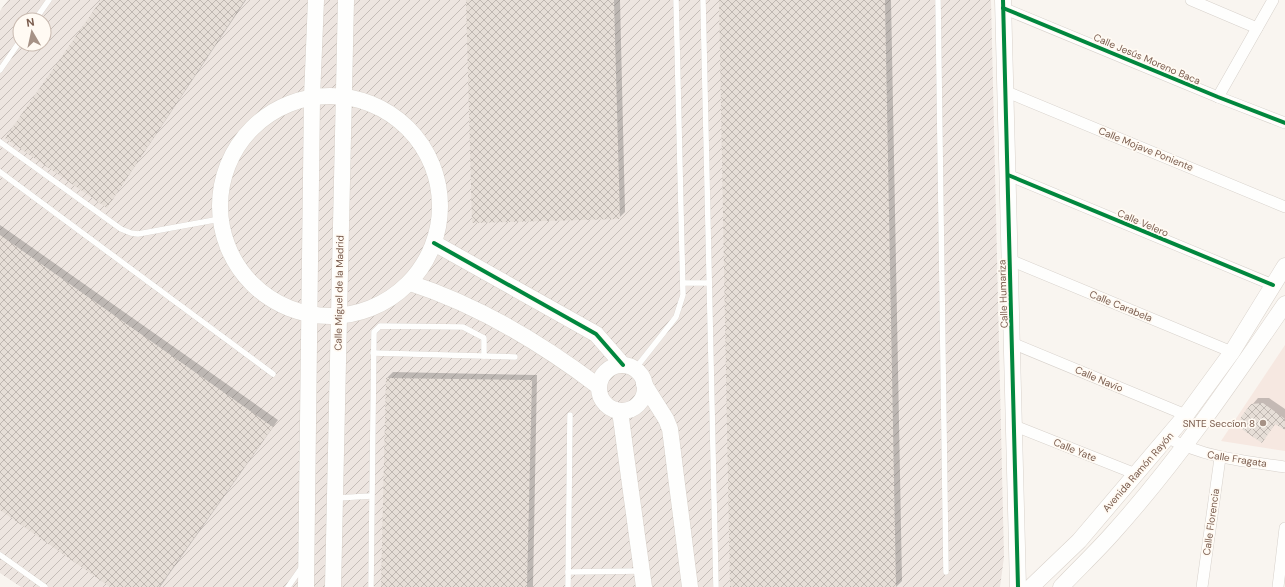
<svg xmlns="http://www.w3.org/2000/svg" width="1285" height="587" font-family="'DM Sans',sans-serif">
<defs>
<pattern id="industrial-furrows" width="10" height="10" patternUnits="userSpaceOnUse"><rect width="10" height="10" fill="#ede5e0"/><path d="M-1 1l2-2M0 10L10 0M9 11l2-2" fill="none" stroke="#c5bdb8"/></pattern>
<pattern id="building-cross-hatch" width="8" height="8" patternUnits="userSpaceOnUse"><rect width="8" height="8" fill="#e6ded7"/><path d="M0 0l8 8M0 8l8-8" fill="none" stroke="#bfb7b1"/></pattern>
</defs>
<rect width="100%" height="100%" fill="#f9f5f0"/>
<polygon fill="#f6e8e1" points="1285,345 1285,451 1221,441"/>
<path fill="url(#industrial-furrows)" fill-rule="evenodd" d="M8,0h983l13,557 -4,30h-979l-21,-14v-562zM20,20h24v24h-24z"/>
<g fill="#0003">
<polygon points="102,0 246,0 112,200 106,206"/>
<polygon points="467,0 620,0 625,212 619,218"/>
<polygon points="720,0 891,0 902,581 896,587 731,587"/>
<polygon points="0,225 278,420 160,587 112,587 0,509"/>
<polygon points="393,372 537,375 533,587 382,587 387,378"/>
<polygon points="1258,398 1269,398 1285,409 1285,429 1276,423 1262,441 1252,405"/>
</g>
<g fill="url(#building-cross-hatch)">
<polygon points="101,0 245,0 107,208 5,138"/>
<polygon points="466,0 614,0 620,219 472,223"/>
<polygon points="719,0 885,0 896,587 730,587"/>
<polygon points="0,235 273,427 159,587 110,587 0,510"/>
<polygon points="386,378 532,380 527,587 381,587"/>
<polygon points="1263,403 1285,419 1285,430 1275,424 1262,443 1243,430 1240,423 1241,417 1251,404"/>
</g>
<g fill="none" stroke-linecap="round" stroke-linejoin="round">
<defs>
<g id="lane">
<polyline points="703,0 716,587"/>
<polyline points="938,0 946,572"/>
<polyline points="35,20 49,0"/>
<polyline points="0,70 20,41"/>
<polyline points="0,142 121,229 131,233 138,234 220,219"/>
<polyline points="0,172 273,374"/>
<polyline points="683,283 709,283"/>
<polyline points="373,353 515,357"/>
<polyline points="635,369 676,317 683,295 676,0"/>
<polyline points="337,498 371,496"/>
<polyline points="0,555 45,587"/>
<polyline points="568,572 640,571"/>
<polyline points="288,587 302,567"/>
<polyline points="371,587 374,332 380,326 463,327 484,338 484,356"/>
<polyline points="568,587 570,415"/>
</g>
<g id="street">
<polyline points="1191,0 1257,28"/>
<polyline points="1003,8 1218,97 1285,123"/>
<polyline points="1007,92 1285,207"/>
<polyline points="1218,97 1273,0"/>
<polyline points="1008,175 1273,285"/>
<polyline points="1010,260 1232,352"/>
<polyline points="1012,343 1186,415"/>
<polyline points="1015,426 1136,474"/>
<path d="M1168,438c38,20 75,23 117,29"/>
<polyline points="1202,587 1220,458"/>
<polyline points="1278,587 1285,528"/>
</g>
<g id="secondary">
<polyline points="1003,0 1018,587"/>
<circle cx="330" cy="206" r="110"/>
<polyline points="434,243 596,334 623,365"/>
<path d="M410,283c68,22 131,60 188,103"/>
<circle cx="622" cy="388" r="23"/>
<polyline points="644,384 666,419 670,429 690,587"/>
<polyline points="620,411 644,587"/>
<polyline points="306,587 312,97 316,0"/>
<polyline points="333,587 346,0"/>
<polyline points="1031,587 1079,541 1186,415 1232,352 1285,266"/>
<path d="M1061,587c17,-18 35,-35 51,-53 64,-71 119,-151 173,-230"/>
</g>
</defs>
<use href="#lane" stroke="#d7d1cb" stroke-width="6"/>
<use href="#street" stroke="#d7d1cb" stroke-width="12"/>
<use href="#secondary" stroke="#d9d2cb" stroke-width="17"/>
<use href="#lane" stroke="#fefefd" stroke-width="5.5"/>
<use href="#street" stroke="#fefefd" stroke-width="11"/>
<use href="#secondary" stroke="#fefefd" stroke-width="16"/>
<defs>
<g id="cycleway">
<polyline points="1003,0 1018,587"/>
<polyline points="1003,8 1218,97 1285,123"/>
<polyline points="1008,175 1273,285"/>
<polyline points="434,243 596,334 623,365"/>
</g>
</defs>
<use href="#cycleway" stroke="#fffaf3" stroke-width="6"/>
<use href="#cycleway" stroke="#00873e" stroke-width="4"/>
</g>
<circle fill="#a69286" stroke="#fffaf3" stroke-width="1.5" cx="1263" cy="423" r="4"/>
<g text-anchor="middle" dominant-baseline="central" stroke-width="3.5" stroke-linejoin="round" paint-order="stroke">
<g font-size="10" fill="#7a5c4d" stroke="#fffaf3">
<text transform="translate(1147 59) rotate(23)">Calle Jesús Moreno Baca</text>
<text transform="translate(1146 149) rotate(22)">Calle Mojave Poniente</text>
<text transform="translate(1143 223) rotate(23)">Calle Velero</text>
<text transform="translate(339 293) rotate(-89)">Calle Miguel de la Madrid</text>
<text transform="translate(1003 294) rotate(-92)">Calle Humariza</text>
<text transform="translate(1121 306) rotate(22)">Calle Carabela</text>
<text transform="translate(1099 379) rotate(23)">Calle Navío</text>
<text transform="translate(1075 450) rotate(22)">Calle Yate</text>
<text transform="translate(1237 459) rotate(9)">Calle Fragata</text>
<text transform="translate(1138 472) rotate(-49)">Avenida Ramón Rayón</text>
<text transform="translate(1211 522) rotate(-82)">Calle Florencia</text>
</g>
<g font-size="10" fill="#7a5c4d" stroke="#fffaf3" text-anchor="end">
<text x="1255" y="423">SNTE Seccíon 8</text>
</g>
</g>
<g transform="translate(32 32) rotate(351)"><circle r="19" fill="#fffaf3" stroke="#cabbb1"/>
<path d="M0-3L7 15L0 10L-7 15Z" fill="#a69286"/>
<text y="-6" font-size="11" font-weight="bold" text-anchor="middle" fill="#7a5c4d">N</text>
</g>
</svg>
